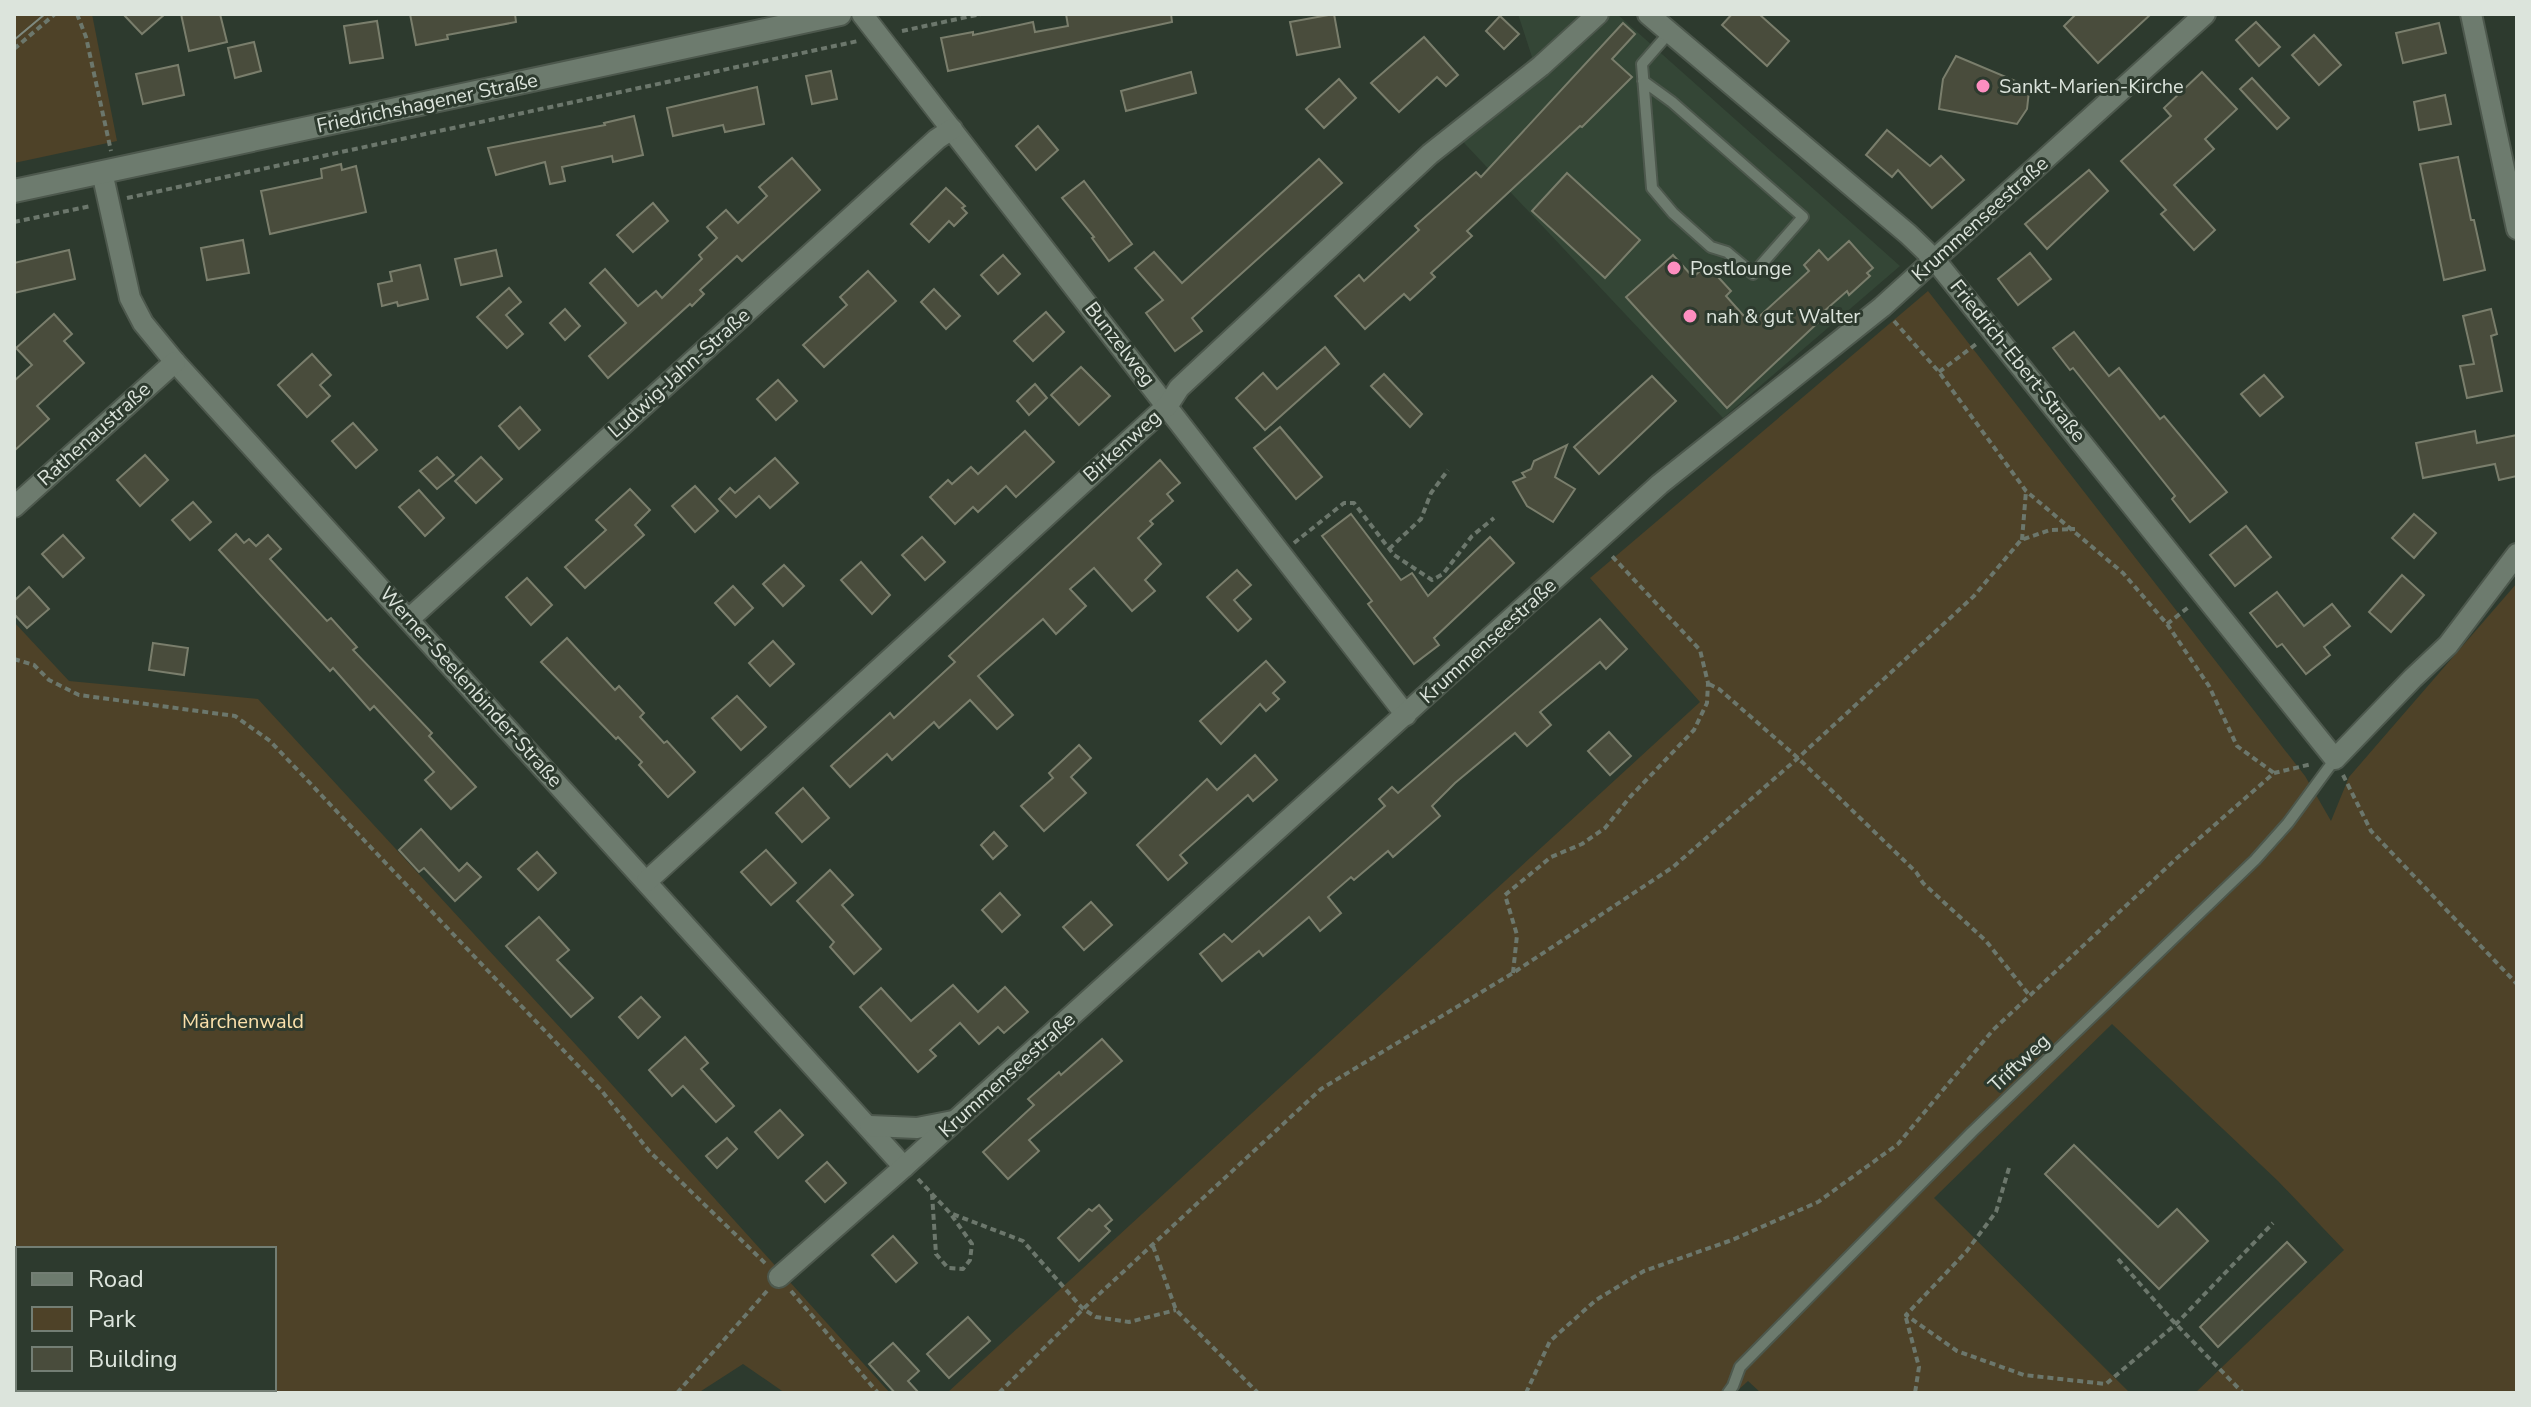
<svg xmlns="http://www.w3.org/2000/svg" width="2531" height="1407" font-family="'Nunito Sans',sans-serif">
<rect width="100%" height="100%" fill="#2d3a2e"/>
<polygon fill="#344636" points="1518,14 1617,14 1900,266 1723,418 1451,129 1532,57"/>
<g fill="#4e4228" fill-rule="evenodd">
<polygon points="14,14 92,14 117,141 14,163"/>
<polygon points="1928,291 2305,776 2331,821 2349,777 2517,583 2517,1393 2195,1393 2344,1250 2278,1181 2112,1024 1934,1198 2130,1393 1761,1393 1748,1381 1735,1393 947,1393 1700,702 1590,578"/>
<path d="M14,622l55,59 189,18 330,359 302,335h-105l-42,-29 -45,29h-684zM18,1249h256v140h-256z"/>
</g>
<g fill="#494c3c" stroke="#7a7e6c" stroke-width="2">
<polygon points="123,14 165,14 142,34"/>
<polygon points="181,14 220,14 227,42 189,51"/>
<polygon points="410,14 515,14 516,22 447,35 448,39 416,45"/>
<polygon points="1066,14 1171,14 1172,22 948,71 941,38 973,32 973,35 1033,22 1035,32 1068,26"/>
<polygon points="1334,14 1340,47 1297,55 1290,22"/>
<polygon points="1732,14 1759,14 1789,41 1767,66 1722,25"/>
<polygon points="2076,14 2151,14 2098,63 2064,26"/>
<polygon points="1500,16 1519,34 1504,49 1486,31"/>
<polygon points="377,21 383,58 350,63 344,26"/>
<polygon points="2256,22 2280,47 2259,66 2236,40"/>
<polygon points="1623,23 1635,34 1612,59 1632,77 1582,127 1580,126 1467,231 1472,236 1431,273 1435,277 1410,300 1404,294 1365,329 1335,296 1359,275 1364,281 1419,230 1415,226 1476,172 1481,177"/>
<polygon points="2439,23 2446,53 2403,63 2396,33"/>
<polygon points="2314,35 2341,65 2319,85 2292,55"/>
<polygon points="1424,37 1458,75 1446,86 1437,77 1399,112 1371,83"/>
<polygon points="254,42 261,71 235,78 228,48"/>
<polygon points="1956,56 2018,82 2029,91 2027,109 2017,124 1939,109 1943,79"/>
<polygon points="178,65 184,95 143,104 136,74"/>
<polygon points="831,71 837,99 812,104 806,76"/>
<polygon points="1191,72 1196,93 1126,111 1121,91"/>
<polygon points="2202,72 2237,109 2205,139 2214,149 2174,185 2215,230 2194,250 2161,214 2166,210 2121,161 2171,116 2164,108"/>
<polygon points="2252,78 2289,118 2277,129 2240,89"/>
<polygon points="1339,79 1356,98 1324,128 1306,109"/>
<polygon points="757,87 764,124 725,132 723,125 673,136 667,108"/>
<polygon points="2445,95 2451,124 2419,130 2414,102"/>
<polygon points="634,116 643,155 613,162 612,156 562,167 565,181 550,184 545,162 496,175 488,148 605,125 604,123"/>
<polygon points="1038,126 1058,150 1036,170 1016,146"/>
<polygon points="1887,130 1930,166 1941,156 1964,180 1932,208 1898,170 1892,177 1866,155"/>
<polygon points="2458,157 2471,220 2474,220 2485,270 2444,280 2420,164"/>
<polygon points="792,158 820,190 742,261 737,256 700,290 704,294 692,306 690,304 608,378 589,356 626,323 590,283 605,269 638,306 656,291 662,298 702,259 699,255 717,238 707,227 726,210 738,223 767,196 759,187"/>
<polygon points="1319,159 1342,183 1192,318 1202,331 1175,351 1146,313 1163,300 1135,268 1154,252 1182,283"/>
<polygon points="341,164 342,170 356,166 366,212 270,234 261,191 322,178 321,169"/>
<polygon points="2089,170 2108,191 2047,249 2025,224"/>
<polygon points="1567,173 1640,240 1605,278 1532,211"/>
<polygon points="1084,181 1132,244 1109,261 1092,238 1094,237 1062,198"/>
<polygon points="946,188 965,206 962,208 967,213 954,226 949,221 929,242 911,224"/>
<polygon points="653,203 668,221 633,252 617,235"/>
<polygon points="243,240 249,273 207,280 201,248"/>
<polygon points="1849,241 1873,268 1867,273 1870,276 1849,295 1847,291 1822,313 1825,316 1727,408 1626,297 1673,255 1693,277 1707,265 1731,291 1726,296 1751,324 1809,271 1804,265 1819,250 1828,260"/>
<polygon points="69,250 75,279 14,293 14,263"/>
<polygon points="496,250 502,276 461,285 455,259"/>
<polygon points="2030,253 2051,279 2018,305 1998,279"/>
<polygon points="1003,255 1020,274 998,294 981,275"/>
<polygon points="420,265 428,299 398,306 397,302 382,306 378,284 392,281 390,272"/>
<polygon points="868,271 896,301 824,367 803,345 847,305 840,297"/>
<polygon points="509,288 521,302 506,315 523,334 507,348 477,317"/>
<polygon points="934,289 960,316 946,329 921,302"/>
<polygon points="565,309 580,326 565,340 550,323"/>
<polygon points="2491,309 2497,334 2491,336 2502,391 2467,398 2460,366 2474,364 2463,316"/>
<polygon points="1046,312 1064,332 1033,361 1014,341"/>
<polygon points="54,314 72,334 64,341 84,363 37,406 49,419 14,451 14,381 32,365 16,348"/>
<polygon points="2074,332 2109,376 2119,368 2160,419 2164,416 2227,492 2190,522 2172,499 2175,496 2073,368 2070,370 2053,348"/>
<polygon points="1325,347 1339,364 1265,430 1236,398 1263,373 1277,389"/>
<polygon points="312,354 331,375 320,385 330,396 307,417 278,385"/>
<polygon points="1081,367 1110,396 1079,425 1051,395"/>
<polygon points="1384,374 1422,414 1410,427 1371,386"/>
<polygon points="2264,375 2283,397 2260,416 2241,394"/>
<polygon points="1652,376 1676,401 1599,474 1574,447"/>
<polygon points="778,380 797,401 776,420 757,399"/>
<polygon points="1035,384 1047,398 1029,415 1017,401"/>
<polygon points="520,407 540,430 519,449 499,426"/>
<polygon points="353,423 377,450 356,468 332,441"/>
<polygon points="1280,427 1322,477 1296,499 1254,448"/>
<polygon points="1025,431 1054,462 1016,497 1006,486 978,512 973,507 955,524 930,497 948,480 952,484 971,467 978,474"/>
<polygon points="2475,431 2477,443 2517,435 2517,476 2499,480 2495,464 2423,478 2416,443"/>
<polygon points="1567,445 1555,477 1575,489 1553,522 1527,506 1513,482 1525,477 1522,473 1531,469 1534,461"/>
<polygon points="145,455 168,480 140,506 117,480"/>
<polygon points="437,457 454,475 437,489 420,471"/>
<polygon points="481,457 502,479 476,503 455,481"/>
<polygon points="775,458 798,483 770,508 759,496 736,517 719,499 730,488 735,493"/>
<polygon points="1160,460 1180,483 1167,494 1173,501 1150,521 1153,524 1138,538 1161,564 1145,580 1155,591 1132,611 1094,568 1070,589 1086,606 1056,634 1043,619 978,676 1013,715 997,729 970,700 939,728 934,722 892,760 887,754 850,787 831,766 890,713 894,718 955,662 949,656"/>
<polygon points="695,486 718,511 695,532 672,506"/>
<polygon points="630,489 650,510 635,525 644,535 585,588 565,567 606,530 596,520"/>
<polygon points="419,490 444,518 425,536 399,507"/>
<polygon points="193,502 211,522 190,540 172,520"/>
<polygon points="1351,514 1401,580 1412,573 1428,596 1490,537 1514,563 1434,638 1439,645 1414,664 1368,604 1372,601 1322,536"/>
<polygon points="2414,514 2436,533 2414,558 2392,538"/>
<polygon points="2246,526 2271,557 2235,586 2210,555"/>
<polygon points="236,534 244,543 249,539 256,546 268,535 281,549 270,559 327,621 331,618 357,647 353,650 432,733 429,736 476,787 451,809 425,780 434,772 374,706 370,710 333,668 330,671 219,550"/>
<polygon points="63,535 84,558 63,577 42,554"/>
<polygon points="922,537 945,562 925,580 902,555"/>
<polygon points="861,562 890,595 872,614 841,580"/>
<polygon points="784,565 804,586 783,606 763,584"/>
<polygon points="1237,570 1251,585 1234,600 1251,619 1238,631 1207,597"/>
<polygon points="2402,575 2424,595 2391,632 2369,612"/>
<polygon points="527,578 552,605 531,625 506,597"/>
<polygon points="733,586 753,608 735,625 715,603"/>
<polygon points="29,587 49,609 27,628 14,614 14,601"/>
<polygon points="2277,592 2304,626 2332,604 2350,626 2324,647 2330,655 2306,674 2282,644 2277,647 2250,613"/>
<polygon points="1600,619 1627,649 1606,669 1600,662 1540,712 1551,725 1527,746 1515,733 1455,783 1432,806 1440,816 1393,857 1388,851 1354,880 1351,877 1328,897 1341,913 1320,931 1309,917 1263,956 1259,951 1222,981 1200,954 1224,934 1232,942 1385,806 1379,799 1392,787 1398,793"/>
<polygon points="567,638 615,690 619,686 644,713 640,717 664,743 667,741 695,772 668,797 639,765 642,762 618,737 616,739 541,662"/>
<polygon points="773,641 794,664 770,686 749,663"/>
<polygon points="153,643 188,648 184,675 149,670"/>
<polygon points="1266,661 1285,682 1273,693 1279,699 1266,711 1260,704 1221,744 1200,721"/>
<polygon points="737,696 766,727 741,750 712,718"/>
<polygon points="1609,732 1631,756 1610,775 1588,751"/>
<polygon points="1079,745 1091,758 1071,777 1086,793 1044,831 1021,806 1053,778 1049,773"/>
<polygon points="1255,755 1277,780 1253,801 1248,795 1180,855 1187,863 1168,880 1137,845 1207,779 1217,790"/>
<polygon points="803,788 829,818 802,842 776,813"/>
<polygon points="421,829 459,871 467,863 481,877 455,901 424,868 419,872 399,850"/>
<polygon points="994,832 1007,846 993,859 981,845"/>
<polygon points="766,850 796,883 771,905 741,872"/>
<polygon points="537,852 556,873 538,890 518,869"/>
<polygon points="830,870 853,895 842,905 881,949 854,974 830,947 834,942 797,901"/>
<polygon points="1000,893 1020,915 1002,932 982,910"/>
<polygon points="1091,902 1112,925 1084,950 1063,927"/>
<polygon points="539,917 569,950 557,960 593,998 571,1017 506,946"/>
<polygon points="953,985 978,1012 1005,987 1028,1012 1004,1033 998,1027 979,1044 960,1023 930,1050 936,1056 918,1072 860,1007 881,988 911,1021"/>
<polygon points="641,997 660,1017 638,1038 619,1017"/>
<polygon points="685,1037 708,1063 701,1069 734,1106 716,1122 683,1086 672,1096 649,1070"/>
<polygon points="1102,1039 1122,1061 1029,1140 1039,1151 1008,1179 983,1152 1034,1105 1028,1099 1059,1072 1061,1075"/>
<polygon points="780,1110 803,1135 778,1158 755,1132"/>
<polygon points="727,1138 737,1149 717,1168 706,1156"/>
<polygon points="2074,1145 2158,1227 2177,1209 2208,1241 2159,1289 2045,1174"/>
<polygon points="827,1162 846,1183 825,1202 806,1181"/>
<polygon points="1099,1205 1112,1220 1105,1226 1110,1231 1079,1261 1058,1238 1089,1209 1092,1211"/>
<polygon points="893,1236 917,1263 896,1282 872,1255"/>
<polygon points="2287,1242 2306,1262 2218,1347 2200,1327"/>
<polygon points="968,1317 990,1341 949,1378 927,1354"/>
<polygon points="893,1343 919,1371 908,1381 919,1393 895,1393 869,1364"/>
</g>
<g fill="none" stroke-linecap="round" stroke-linejoin="round">
<defs>
<g id="service">
<polyline points="1643,81 1672,102 1803,217 1753,274 1727,252 1711,247 1673,213 1652,188 1642,64 1669,33"/>
<polyline points="1728,1393 1733,1386 1740,1367 1972,1132 2255,860 2288,823 2335,759"/>
</g>
<g id="minor">
<polyline points="862,14 1406,715"/>
<polyline points="1648,14 1908,234 1935,260 2335,759 2413,678 2448,645 2517,554"/>
<polyline points="2471,14 2517,229"/>
<polyline points="102,172 130,298 143,323 175,362 904,1167"/>
<polyline points="14,507 175,362"/>
<polyline points="409,619 937,139 952,129"/>
<polyline points="647,881 1168,405 1179,388 1430,154 1541,66 1598,14"/>
<polyline points="870,1126 917,1128 953,1121"/>
<polyline points="779,1277 904,1167 1660,484 1882,307 2205,14"/>
</g>
<polyline id="secondary" points="14,191 840,14"/>
</defs>
<use href="#service" stroke="#4d584d" stroke-width="14"/>
<use href="#minor" stroke="#4d584d" stroke-width="24"/>
<use href="#secondary" stroke="#4d584d" stroke-width="26"/>
<g stroke="#6c776c" stroke-width="4" stroke-dasharray="6 4" stroke-linecap="butt">
<polyline points="77,14 86,37 111,151"/>
<polyline points="14,15 15,14"/>
<polyline points="902,31 981,14"/>
<polyline points="14,49 55,14"/>
<polyline points="127,198 858,41"/>
<polyline points="14,222 91,206"/>
<polyline points="1894,321 1939,372 2026,491 2123,573 2167,624 2209,686 2237,746 2274,773"/>
<polyline points="1939,372 1979,342"/>
<polyline points="2022,540 2026,491"/>
<polyline points="1294,543 1344,503 1354,503 1394,555 1432,580 1443,574 1472,536 1494,518"/>
<polyline points="1389,549 1421,519 1431,493 1448,470"/>
<polyline points="2167,624 2190,606"/>
<polyline points="14,659 34,665 49,680 79,695 235,716 270,741 601,1090 649,1151 766,1264"/>
<polyline points="1709,684 1719,689 1798,758 1916,872 1923,883 1986,941 2030,996"/>
<polyline points="2343,775 2371,831 2517,984"/>
<polyline points="1513,973 1517,935 1505,895 1551,857 1582,844 1605,828 1630,797 1694,730 1707,703 1708,683 1700,650 1610,554"/>
<polyline points="2009,1168 1996,1212 1966,1252 1906,1315 1957,1351 2024,1375 2106,1384 2176,1324 2273,1223"/>
<polyline points="918,1179 950,1213 1023,1241 1083,1309 1096,1317 1129,1322 1176,1310"/>
<polyline points="932,1194 936,1254 948,1268 963,1269 970,1260 972,1244 950,1213"/>
<polyline points="1153,1246 1176,1310 1258,1393"/>
<polyline points="2118,1259 2171,1319 2243,1393"/>
<polyline points="791,1291 878,1393"/>
<polyline points="1906,1318 1919,1367 1915,1393"/>
<polyline points="677,1393 767,1291"/>
<polyline points="999,1393 1083,1309 1321,1089 1513,973 1673,867 1798,758 1974,596 2021,540 2050,530 2075,529"/>
<polyline points="1526,1393 1550,1341 1596,1300 1644,1271 1732,1240 1818,1202 1898,1144 1993,1030 2178,857 2274,773 2312,764"/>
</g>
<use href="#service" stroke="#6d7b6e" stroke-width="10"/>
<use href="#minor" stroke="#6d7b6e" stroke-width="20"/>
<use href="#secondary" stroke="#6d7b6e" stroke-width="22"/>
<polyline stroke="#7e897f" stroke-width="2" points="14,40 45,14"/>
</g>
<g fill="#fd8ec0" stroke="#2d3a2e" stroke-width="3">
<circle cx="1983" cy="86" r="8"/>
<circle cx="1674" cy="268" r="8"/>
<circle cx="1690" cy="316" r="8"/>
</g>
<g text-anchor="middle" dominant-baseline="central" stroke-width="6" stroke-linejoin="round" paint-order="stroke">
<g font-size="20" fill="#dce4dc" stroke="#2d3a2e" text-anchor="start">
<text x="1999" y="86">Sankt-Marien-Kirche</text>
<text x="1690" y="268">Postlounge</text>
<text x="1706" y="316">nah &amp; gut Walter</text>
</g>
<g font-size="20" fill="#dce4dc" stroke="#2d3a2e">
<text transform="translate(427 103) rotate(-12)">Friedrichshagener Straße</text>
<text transform="translate(1980 219) rotate(-42)">Krummenseestraße</text>
<text transform="translate(1120 344) rotate(52)">Bunzelweg</text>
<text transform="translate(2018 361) rotate(51)">Friedrich-Ebert-Straße</text>
<text transform="translate(679 373) rotate(-42)">Ludwig-Jahn-Straße</text>
<text transform="translate(94 434) rotate(-42)">Rathenaustraße</text>
<text transform="translate(1122 446) rotate(-42)">Birkenweg</text>
<text transform="translate(1488 641) rotate(-42)">Krummenseestraße</text>
<text transform="translate(471 687) rotate(48)">Werner-Seelenbinder-Straße</text>
<text transform="translate(2019 1063) rotate(-43)">Triftweg</text>
<text transform="translate(1007 1075) rotate(-42)">Krummenseestraße</text>
</g>
<g font-size="20" fill="#fae0ab" stroke="#2d3a2e">
<text x="243" y="1021">Märchenwald</text>
</g>
</g>
<rect width="2531" height="1407" fill="none" stroke="#dce4dc" stroke-width="32"/>
<rect x="16" y="1247" width="260" height="144" fill="#2d3a2e" stroke="#737e74" stroke-width="2"/>
<rect x="32" y="1273" width="40" height="12" fill="#6d7b6e" stroke="#737e74" stroke-width="2"/>
<text x="88" y="1287" font-size="24" fill="#dce4dc">Road</text>
<rect x="32" y="1307" width="40" height="24" fill="#4e4228" stroke="#737e74" stroke-width="2"/>
<text x="88" y="1327" font-size="24" fill="#dce4dc">Park</text>
<rect x="32" y="1347" width="40" height="24" fill="#494c3c" stroke="#737e74" stroke-width="2"/>
<text x="88" y="1367" font-size="24" fill="#dce4dc">Building</text>
</svg>
